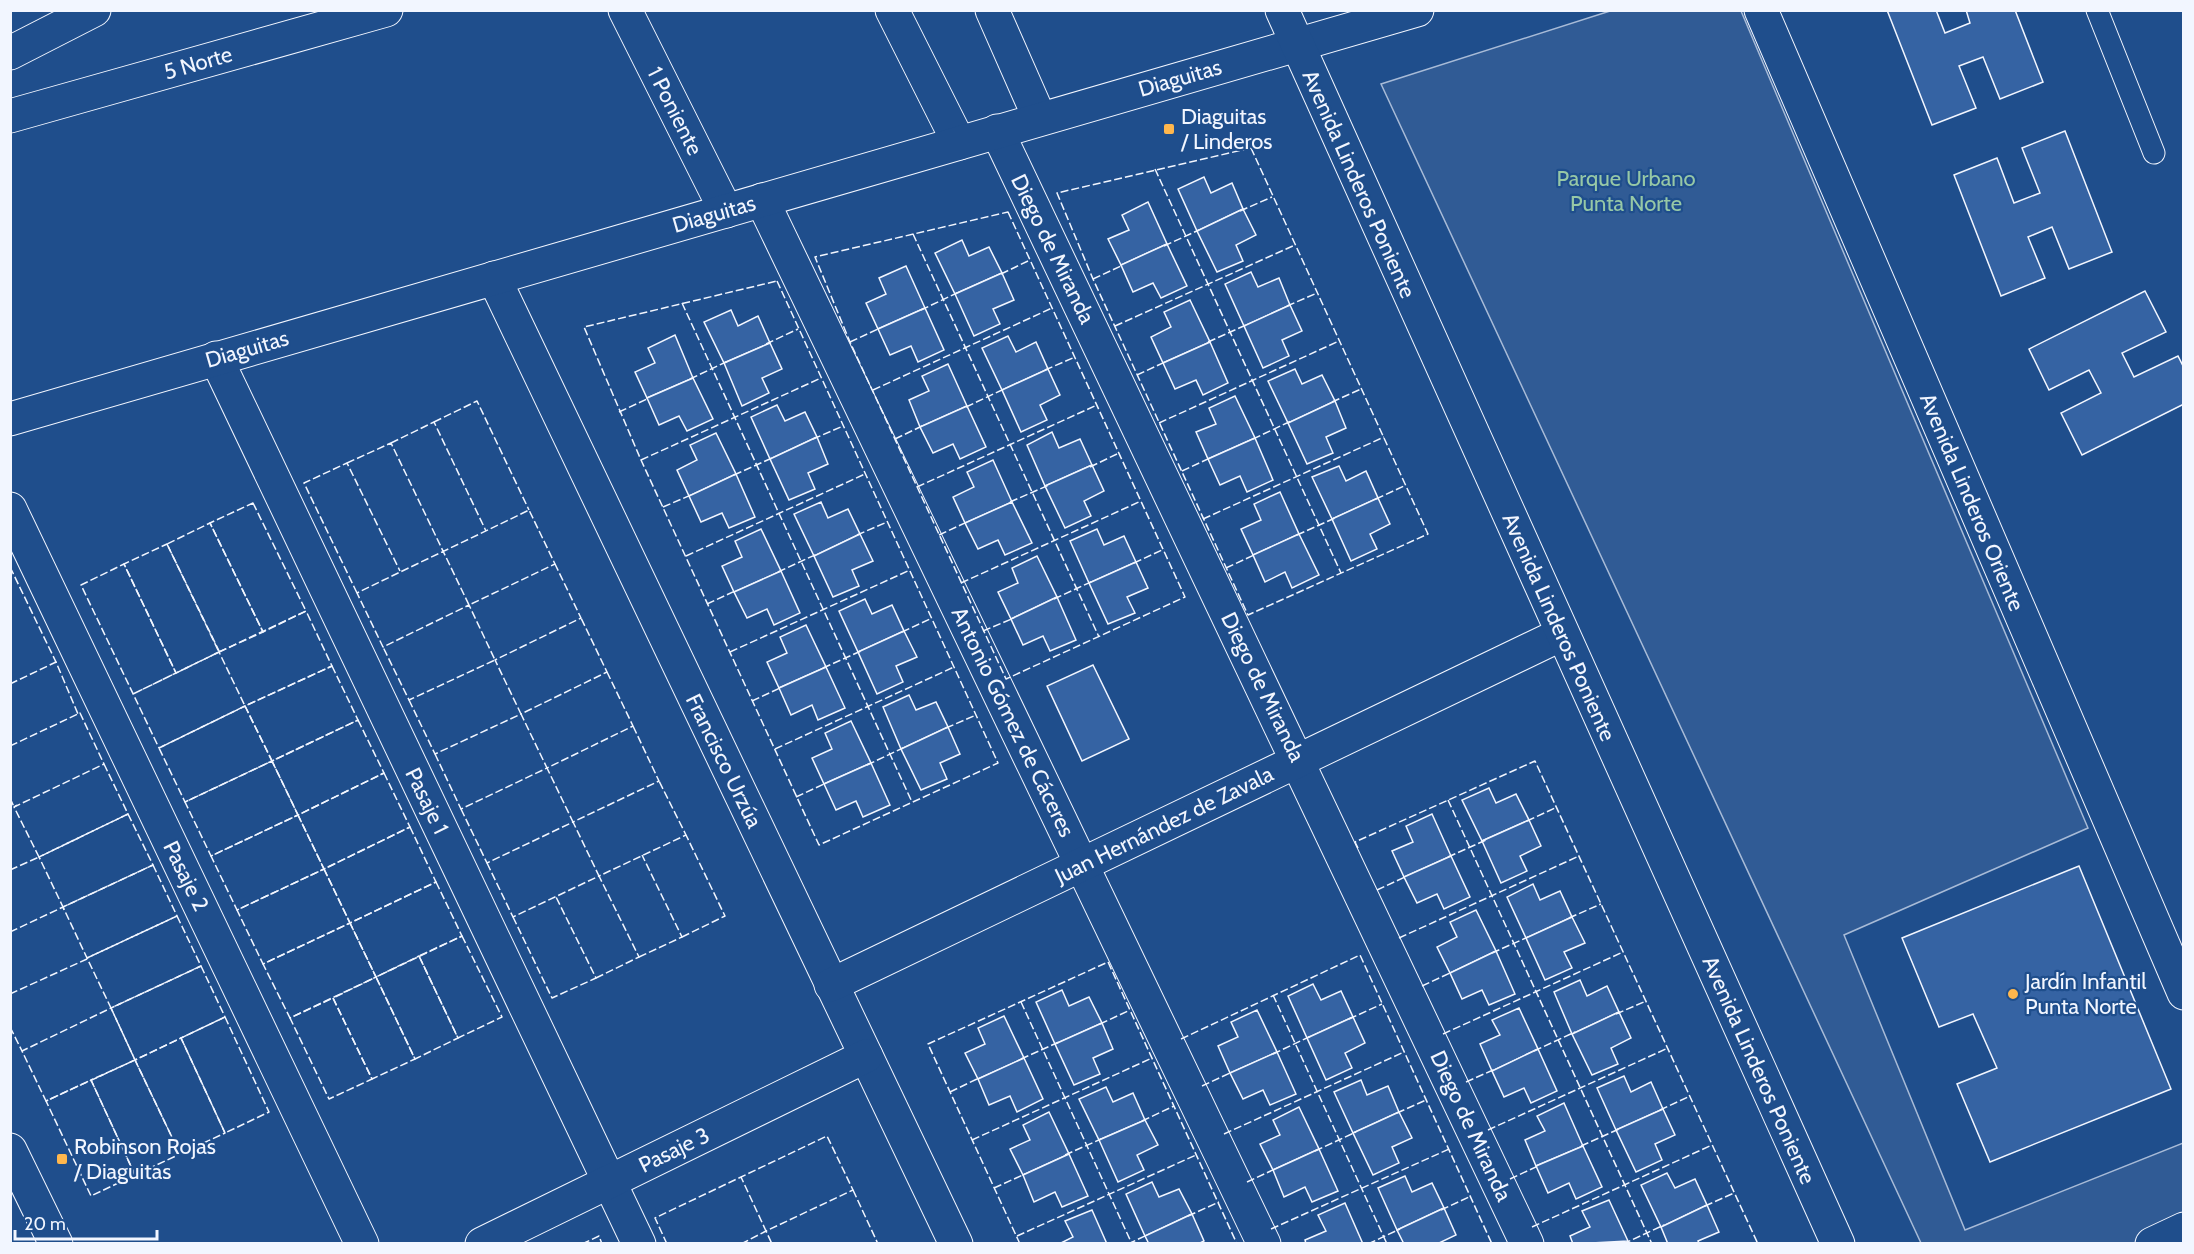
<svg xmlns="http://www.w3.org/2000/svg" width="2194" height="1254" font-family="Cabin,sans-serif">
<rect width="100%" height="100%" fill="#1f4e8c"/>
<polygon fill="#305b95" stroke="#a8bbd7" stroke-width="1.5" points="1610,11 1741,11 2088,828 1844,935 1965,1230 2183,1143 2183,1243 1921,1243 1381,84"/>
<g fill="#3563a3" stroke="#f2f6ff" stroke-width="1.5">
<polygon points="1887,10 1936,10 1945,33 1970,23 1966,10 2015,10 2043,82 2000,99 1983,57 1959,66 1976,108 1932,125"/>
<polygon points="2065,131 2112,252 2069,269 2052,227 2028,237 2045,278 2001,296 1954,175 1997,158 2014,203 2040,193 2022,148"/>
<polygon points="1204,177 1211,193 1232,183 1243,209 1197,231 1178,189"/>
<polygon points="1148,202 1167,244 1121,265 1108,239 1129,230 1122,215"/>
<polygon points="1243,209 1256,235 1236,245 1243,261 1217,272 1197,231"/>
<polygon points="962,240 969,256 989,247 1002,273 955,294 935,253"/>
<polygon points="1167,244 1187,286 1161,298 1153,283 1133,292 1121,265"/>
<polygon points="906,266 925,308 878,329 866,303 886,294 879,278"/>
<polygon points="1251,272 1258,287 1279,278 1290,305 1244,326 1225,284"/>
<polygon points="1002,273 1014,300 993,309 1000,324 974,336 955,294"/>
<polygon points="2145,291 2166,332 2122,353 2134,377 2178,356 2184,368 2184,404 2082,455 2061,413 2101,393 2089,370 2049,390 2029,349"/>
<polygon points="1190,300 1210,342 1163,363 1151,337 1171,327 1164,312"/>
<polygon points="1290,305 1302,331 1282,340 1289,356 1263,368 1244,326"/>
<polygon points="925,308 944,350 918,362 911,346 890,355 878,329"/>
<polygon points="731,310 738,326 758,316 770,343 724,363 704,322"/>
<polygon points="675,335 693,378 647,398 635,372 655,363 648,348"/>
<polygon points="1008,336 1016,352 1036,342 1048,369 1002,390 982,348"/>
<polygon points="1210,342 1228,383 1203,395 1196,380 1175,389 1163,363"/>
<polygon points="770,343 782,369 762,378 769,393 742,406 724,363"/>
<polygon points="948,364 967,406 920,427 909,400 929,391 922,376"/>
<polygon points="1048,369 1060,395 1040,405 1047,420 1021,432 1002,390"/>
<polygon points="1295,369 1302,384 1322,375 1335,401 1288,423 1268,381"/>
<polygon points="693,378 713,419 687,431 679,416 659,425 647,398"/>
<polygon points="1235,396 1255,438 1208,459 1196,432 1216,424 1209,408"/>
<polygon points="1335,401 1346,428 1326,437 1333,453 1307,464 1288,423"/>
<polygon points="777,405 785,421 805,412 817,437 770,459 751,417"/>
<polygon points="967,406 986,447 960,459 953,444 933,453 920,427"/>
<polygon points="1052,432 1059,448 1080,439 1092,465 1045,486 1027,445"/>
<polygon points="716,433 736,474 689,496 677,470 697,460 690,445"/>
<polygon points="817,437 828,464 808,473 815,489 789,500 770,459"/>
<polygon points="1255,438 1273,480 1247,492 1240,476 1220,485 1208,459"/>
<polygon points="993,460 1012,502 965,523 953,497 974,487 967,472"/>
<polygon points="1092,465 1104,491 1084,501 1091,516 1065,528 1045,486"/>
<polygon points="1339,466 1346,481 1366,471 1378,498 1332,519 1312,477"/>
<polygon points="736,474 755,517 729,528 722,513 701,522 689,496"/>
<polygon points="1280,492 1299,534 1253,555 1241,529 1261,520 1254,504"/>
<polygon points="1378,498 1390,524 1370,534 1377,549 1351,561 1332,519"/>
<polygon points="821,502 828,518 848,509 860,534 814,556 794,514"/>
<polygon points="1012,502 1032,543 1005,555 998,540 978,549 965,523"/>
<polygon points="761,529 781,571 734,592 722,566 742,557 735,541"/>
<polygon points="1097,529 1104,545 1124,536 1136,562 1089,583 1070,541"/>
<polygon points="860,534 873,561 852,570 859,586 833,597 814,556"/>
<polygon points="1299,534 1319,575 1292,588 1285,572 1265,582 1253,555"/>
<polygon points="1037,556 1057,597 1011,619 998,592 1018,583 1012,568"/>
<polygon points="1136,562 1148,588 1127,597 1135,613 1108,624 1089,583"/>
<polygon points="781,571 800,613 774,625 767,609 747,618 734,592"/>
<polygon points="1057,597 1076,640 1050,651 1043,636 1023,645 1011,619"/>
<polygon points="865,599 872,614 892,605 904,631 858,652 839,611"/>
<polygon points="806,625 826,667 779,688 767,662 787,653 780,637"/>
<polygon points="904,631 917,657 896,666 903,682 877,694 858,652"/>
<polygon points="1093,665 1129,739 1082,761 1047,686"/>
<polygon points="826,667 845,708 818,720 812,705 791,715 779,688"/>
<polygon points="909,695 916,710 936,702 948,727 901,749 883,707"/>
<polygon points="851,721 871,763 824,784 812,758 832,749 825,733"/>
<polygon points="948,727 960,754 940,763 947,779 921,790 901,749"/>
<polygon points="871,763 890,805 863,817 856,801 836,810 824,784"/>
<polygon points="1489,788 1496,803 1516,794 1529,820 1482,841 1462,800"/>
<polygon points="1432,814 1451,856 1404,877 1392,851 1413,842 1406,826"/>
<polygon points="1529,820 1541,846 1520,856 1527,871 1501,883 1482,841"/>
<polygon points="1451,856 1470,897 1444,909 1437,894 1417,903 1404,877"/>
<polygon points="2079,866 2171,1089 1990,1162 1957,1084 1997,1068 1973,1014 1939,1027 1902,938"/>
<polygon points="1533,884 1540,900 1560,891 1572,917 1526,938 1507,897"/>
<polygon points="1476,910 1496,951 1450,973 1437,947 1457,937 1450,922"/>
<polygon points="1572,917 1585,943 1564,952 1572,968 1545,980 1526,938"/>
<polygon points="1496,951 1515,994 1489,1005 1482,990 1462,999 1450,973"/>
<polygon points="1580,980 1587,996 1607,986 1619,1012 1572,1034 1554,992"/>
<polygon points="1313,984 1321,1000 1341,991 1353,1017 1307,1038 1288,996"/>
<polygon points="1062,990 1069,1006 1089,997 1102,1023 1055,1044 1036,1002"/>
<polygon points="1519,1008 1538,1049 1492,1071 1480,1044 1500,1035 1492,1020"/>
<polygon points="1257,1010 1277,1052 1230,1073 1218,1046 1238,1037 1231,1022"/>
<polygon points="1619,1012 1631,1038 1611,1048 1618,1064 1592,1075 1572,1034"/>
<polygon points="1004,1016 1024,1058 978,1079 965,1053 985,1044 978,1028"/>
<polygon points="1353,1017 1365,1043 1345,1053 1352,1068 1326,1080 1307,1038"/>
<polygon points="1102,1023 1113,1049 1093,1058 1100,1074 1074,1085 1055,1044"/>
<polygon points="1538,1049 1557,1091 1531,1103 1524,1088 1504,1097 1492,1071"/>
<polygon points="1277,1052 1296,1094 1270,1105 1263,1090 1243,1099 1230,1073"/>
<polygon points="1024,1058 1043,1099 1017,1112 1010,1096 989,1105 978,1079"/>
<polygon points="1624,1076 1631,1092 1651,1082 1663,1109 1616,1130 1597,1088"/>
<polygon points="1361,1080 1367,1095 1388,1086 1399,1112 1353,1133 1334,1092"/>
<polygon points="1106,1087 1113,1102 1133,1093 1145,1120 1099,1140 1079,1099"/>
<polygon points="1564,1103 1583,1146 1536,1166 1525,1140 1545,1131 1537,1116"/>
<polygon points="1299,1107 1319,1149 1273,1170 1260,1144 1280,1135 1273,1120"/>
<polygon points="1663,1109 1675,1135 1655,1144 1662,1160 1636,1172 1616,1130"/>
<polygon points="1049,1112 1069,1154 1023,1175 1010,1149 1030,1140 1023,1125"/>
<polygon points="1399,1112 1412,1138 1392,1147 1399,1163 1373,1175 1353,1133"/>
<polygon points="1145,1120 1158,1145 1137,1155 1144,1170 1118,1182 1099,1140"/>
<polygon points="1583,1146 1602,1187 1576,1199 1569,1183 1548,1193 1536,1166"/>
<polygon points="1319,1149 1338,1191 1312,1202 1305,1187 1284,1197 1273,1170"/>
<polygon points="1069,1154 1088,1196 1062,1207 1055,1192 1034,1202 1023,1175"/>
<polygon points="1667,1173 1675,1188 1695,1179 1707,1205 1661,1227 1641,1185"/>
<polygon points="1405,1176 1412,1192 1432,1183 1444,1208 1397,1230 1378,1188"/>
<polygon points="1152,1182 1159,1197 1179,1189 1192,1214 1145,1236 1126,1194"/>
<polygon points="1609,1200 1628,1241 1573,1244 1570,1236 1590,1227 1582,1211"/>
<polygon points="1345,1203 1363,1244 1306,1244 1305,1240 1326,1231 1318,1215"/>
<polygon points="1707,1205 1719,1232 1698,1241 1699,1244 1668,1244 1661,1227"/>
<polygon points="1444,1208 1456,1235 1437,1244 1404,1244 1397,1230"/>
<polygon points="1092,1210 1107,1244 1059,1244 1073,1237 1065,1221"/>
<polygon points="1192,1214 1204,1241 1198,1244 1149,1244 1145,1236"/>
</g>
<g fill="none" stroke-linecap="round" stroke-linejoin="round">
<defs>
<polyline id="lane" points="2097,10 2154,153"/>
<g id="street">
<polyline points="625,10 726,211"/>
<polyline points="892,10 959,143"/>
<polyline points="992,10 1040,119"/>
<polyline points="10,53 94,10"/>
<polyline points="10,116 386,10"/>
<polyline points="997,131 1527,1244"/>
<polyline points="762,200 1264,1244"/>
<polyline points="494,278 956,1244"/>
<polyline points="216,358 639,1244"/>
<polyline points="10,419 1417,10"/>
<polyline points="10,509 362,1244"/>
<polyline points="831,985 1562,634"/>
<polyline points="10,1150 56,1244"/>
<polyline points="482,1244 866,1056"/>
<polyline points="2152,1244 2184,1229"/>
</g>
<g id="secondary">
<polyline points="1282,10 1838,1244"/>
<polyline points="1761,10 2184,993"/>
</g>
</defs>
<use href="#lane" stroke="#f2f6ff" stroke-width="23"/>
<use href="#street" stroke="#f2f6ff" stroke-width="35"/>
<use href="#secondary" stroke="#f2f6ff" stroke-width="35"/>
<use href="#lane" stroke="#1f4e8c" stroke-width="21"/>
<use href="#street" stroke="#1f4e8c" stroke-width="33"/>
<use href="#secondary" stroke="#1f4e8c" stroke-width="33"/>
<g stroke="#f2f6ff" stroke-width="1.5" stroke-dasharray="8 3" stroke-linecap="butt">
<polygon points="1251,148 1428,534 1248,615 1093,279 1057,193"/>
<polyline points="1155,169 1341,573"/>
<polyline points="1240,211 1272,197"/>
<polygon points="1008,212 1185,597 1006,679 850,342 815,257"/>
<polyline points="913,234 1099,637"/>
<polyline points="1164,246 1199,230"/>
<polyline points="1001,274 1030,260"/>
<polyline points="1093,279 1123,265"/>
<polygon points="777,281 998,763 819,845 641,460 584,327"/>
<polyline points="682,303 912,802"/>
<polyline points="1287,306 1317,293"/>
<polyline points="921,310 957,293"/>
<polyline points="1115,326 1295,245"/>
<polyline points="850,342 880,328"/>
<polyline points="1208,342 1246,325"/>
<polyline points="766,344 798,329"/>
<polyline points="1045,370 1075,357"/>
<polyline points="1137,375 1167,361"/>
<polyline points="690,379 728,361"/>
<polyline points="873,390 1052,308"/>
<polyline points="1332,402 1361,389"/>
<polyline points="966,407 1004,389"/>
<polyline points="619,412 649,398"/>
<polyline points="434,422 477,401 529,510"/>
<polyline points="1159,423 1339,341"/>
<polyline points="813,439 843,426"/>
<polyline points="895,439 922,426"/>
<polyline points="1253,439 1291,421"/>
<polyline points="391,443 434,422 486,531"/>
<polyline points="641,460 821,378"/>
<path d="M347,463l44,-20 78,162 86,-41 -26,-54c-57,28 -115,55 -172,83l26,54 86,-42 26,55 -86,40 -26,-53"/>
<polyline points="1090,467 1119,453"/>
<polyline points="1182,471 1212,457"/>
<polyline points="734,475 772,458"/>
<polyline points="917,487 1097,405"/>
<polyline points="1376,499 1406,485"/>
<polyline points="1010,502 1049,485"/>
<polygon points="253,503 306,611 263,632 210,523"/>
<polyline points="663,507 691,495"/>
<polyline points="1203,519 1384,437"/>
<polyline points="857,535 887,522"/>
<polyline points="939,535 967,522"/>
<polyline points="1297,535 1335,518"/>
<polygon points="167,544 219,652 176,673 124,564"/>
<polyline points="686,556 865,474"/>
<polyline points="1134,563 1164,549"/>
<polyline points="10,567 56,662 53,663"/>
<polyline points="1226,568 1256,554"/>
<polyline points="778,572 817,554"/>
<polyline points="961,583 1141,501"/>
<polyline points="357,593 304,483 347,463 400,571"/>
<polyline points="1054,599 1093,581"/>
<polyline points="707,604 737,590"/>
<polyline points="983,631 1014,618"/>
<polyline points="902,632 932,618"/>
<polyline points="219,652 263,632 210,523 167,544 221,655"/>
<polyline points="219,652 306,611 332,666 245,706"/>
<polyline points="730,652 910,570"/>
<polygon points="332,666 358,720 272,761 245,706"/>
<polyline points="823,668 861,651"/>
<polyline points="10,684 56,662 78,714"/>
<polyline points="133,694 176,673 124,564 81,585 159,748 245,706 219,652 133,694"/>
<polyline points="409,700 435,754 521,714 495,660 581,618 555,564"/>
<polyline points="752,701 782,687"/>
<polygon points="245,706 272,761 185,802 159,748"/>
<polygon points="358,720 384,773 298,815 272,761"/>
<polyline points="946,728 976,715"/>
<polyline points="10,746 80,713 104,764"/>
<polyline points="775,749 954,667"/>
<polyline points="435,754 461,809 547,768 521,714 607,672 581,618"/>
<polygon points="272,761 298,815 211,856 185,802"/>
<polygon points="104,764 128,814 39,857 14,807"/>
<polyline points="867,765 903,748"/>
<polygon points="384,773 410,827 324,869 298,815"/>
<polyline points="796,797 826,783"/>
<polyline points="10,798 14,807 17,805"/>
<polyline points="1448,800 1652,1244"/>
<polyline points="461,809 487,863 573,822 547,768 633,726 607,672"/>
<polygon points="128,814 153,865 63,907 39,857"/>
<polygon points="298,815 324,869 237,910 211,856"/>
<polyline points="1527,821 1557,807"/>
<polygon points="410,827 436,882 350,923 324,869"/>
<polyline points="1358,848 1355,842 1535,761 1758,1244"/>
<polyline points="1448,857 1486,840"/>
<polyline points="487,863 513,917 599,876 573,822 659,781 633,726"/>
<polygon points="153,865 177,916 87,958 63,907"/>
<polygon points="324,869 350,923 263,964 237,910"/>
<polyline points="10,870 39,857 40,859"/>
<polygon points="436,882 462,936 376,977 350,923"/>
<polyline points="1377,890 1407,876"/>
<polygon points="177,916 201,966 111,1008 87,958"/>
<polyline points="513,917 552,998 596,978 556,897"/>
<polyline points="1569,918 1601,904"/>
<polygon points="350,923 376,977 290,1018 263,964"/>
<polyline points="10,932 63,907 64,910"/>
<polygon points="462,936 502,1017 458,1038 419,956"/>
<polyline points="682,937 725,916 686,835"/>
<polyline points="1399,938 1579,856"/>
<polyline points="1492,953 1528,937"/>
<polygon points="419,956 458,1038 415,1059 376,977"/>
<polyline points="639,957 682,937 642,855"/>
<polygon points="201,966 225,1017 135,1060 111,1008"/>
<polygon points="376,977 415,1059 372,1079 333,998"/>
<polyline points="596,978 639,957 599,876 686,835 659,781"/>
<polyline points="1422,986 1452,972"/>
<polyline points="10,994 87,959"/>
<polyline points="1273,995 1387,1244"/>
<polygon points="333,998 372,1079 329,1099 290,1018"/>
<polyline points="1021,1002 1132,1244"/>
<polygon points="111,1008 135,1060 46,1101 22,1051"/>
<polyline points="1616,1014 1646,1001"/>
<polygon points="225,1017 269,1112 225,1133 181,1038"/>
<polyline points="1349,1019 1382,1004"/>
<polyline points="1100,1024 1130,1010"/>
<polyline points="10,1027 22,1051"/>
<polyline points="1443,1034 1623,952"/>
<polygon points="181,1038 225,1133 180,1154 135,1060"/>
<polyline points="1181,1039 1360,955 1492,1244"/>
<polyline points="1534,1051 1575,1032"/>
<polyline points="1273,1054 1311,1036"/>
<polyline points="1021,1059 1059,1042"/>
<polygon points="135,1060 180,1154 135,1175 91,1080"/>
<polygon points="91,1080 135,1175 91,1196 46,1101"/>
<polyline points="1466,1082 1493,1070"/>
<polyline points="1202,1086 1232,1072"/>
<polyline points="950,1092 979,1078"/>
<polyline points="1660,1110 1690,1096"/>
<polyline points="1397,1113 1426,1100"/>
<polyline points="1142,1121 1174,1106"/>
<polyline points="1488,1130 1668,1048"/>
<polyline points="1224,1134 1404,1052"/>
<polyline points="972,1140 1152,1058"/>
<polyline points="1581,1146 1619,1129"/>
<polyline points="1315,1151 1356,1132"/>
<polyline points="1065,1155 1101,1139"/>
<polyline points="1510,1179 1540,1165"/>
<polyline points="1247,1182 1277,1168"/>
<polyline points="994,1188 1025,1174"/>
<polyline points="853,1190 878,1244"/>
<polyline points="1705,1206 1734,1193"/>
<polyline points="1441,1210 1471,1196"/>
<polyline points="1188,1216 1219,1202"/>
<polyline points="1532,1227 1712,1145"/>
<polyline points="1271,1229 1449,1149"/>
<polyline points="1017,1236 1196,1155"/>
<polyline points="582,1244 599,1236 602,1244"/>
<polyline points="667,1244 655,1218 827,1136 853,1190 766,1231 741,1177"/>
<polyline points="741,1244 766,1231 772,1244"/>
<polyline points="1020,1244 928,1044 1108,962 1237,1244"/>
<polyline points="1128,1244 1147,1235"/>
<polyline points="1368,1244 1400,1229"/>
<polyline points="1623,1244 1664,1225"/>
</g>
</g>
<g fill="#ffb74d" stroke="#1f4e8c" stroke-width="2">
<rect x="1163" y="123" width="12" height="12" rx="3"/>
<circle cx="2013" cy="994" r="6"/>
<rect x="56" y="1153" width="12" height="12" rx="3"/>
</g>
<g text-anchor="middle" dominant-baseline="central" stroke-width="4.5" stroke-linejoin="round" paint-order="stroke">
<g font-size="22" fill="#f2f6ff" stroke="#1f4e8c">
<text transform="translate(198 63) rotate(-16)">5 Norte</text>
<text transform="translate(1180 78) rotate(-16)">Diaguitas</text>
<text transform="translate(675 111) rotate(63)">1 Poniente</text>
<text transform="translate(1359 184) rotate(66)">Avenida Linderos Poniente</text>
<text transform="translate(714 214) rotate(-16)">Diaguitas</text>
<text transform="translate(1053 249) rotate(64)">Diego de Miranda</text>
<text transform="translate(247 349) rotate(-16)">Diaguitas</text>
<text transform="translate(1972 502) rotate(67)">Avenida Linderos Oriente</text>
<text transform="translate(1559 627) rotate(66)">Avenida Linderos Poniente</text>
<text transform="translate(1263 687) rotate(64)">Diego de Miranda</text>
<text transform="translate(1013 722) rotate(64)">Antonio Gómez de Cáceres</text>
<text transform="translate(724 761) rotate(64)">Francisco Urzúa</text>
<text transform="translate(427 801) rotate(64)">Pasaje 1</text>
<text transform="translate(1164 825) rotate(-26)">Juan Hernández de Zavala</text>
<text transform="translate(186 876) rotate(64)">Pasaje 2</text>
<text transform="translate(1759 1070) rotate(66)">Avenida Linderos Poniente</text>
<text transform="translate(1471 1126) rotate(65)">Diego de Miranda</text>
<text transform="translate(674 1150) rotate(-26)">Pasaje 3</text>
</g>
<g font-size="22" fill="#f2f6ff" stroke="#1f4e8c" text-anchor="start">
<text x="1181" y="116">Diaguitas<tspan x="1181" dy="25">/ Linderos</tspan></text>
<text x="2025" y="981">Jardín Infantil<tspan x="2025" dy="25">Punta Norte</tspan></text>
<text x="74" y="1146">Robinson Rojas<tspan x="74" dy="25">/ Diaguitas</tspan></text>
</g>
<g font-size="22" fill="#97c8a6" stroke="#1f4e8c">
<text x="1626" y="178">Parque Urbano<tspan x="1626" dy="25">Punta Norte</tspan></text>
</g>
</g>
<rect width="2194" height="1254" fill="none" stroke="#f2f6ff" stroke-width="24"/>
<path d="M15 1230v9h142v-9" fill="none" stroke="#f2f6ff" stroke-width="3"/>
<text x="24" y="1230" font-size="18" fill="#f2f6ff" stroke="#1f4e8c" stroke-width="4.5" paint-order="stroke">20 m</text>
</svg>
